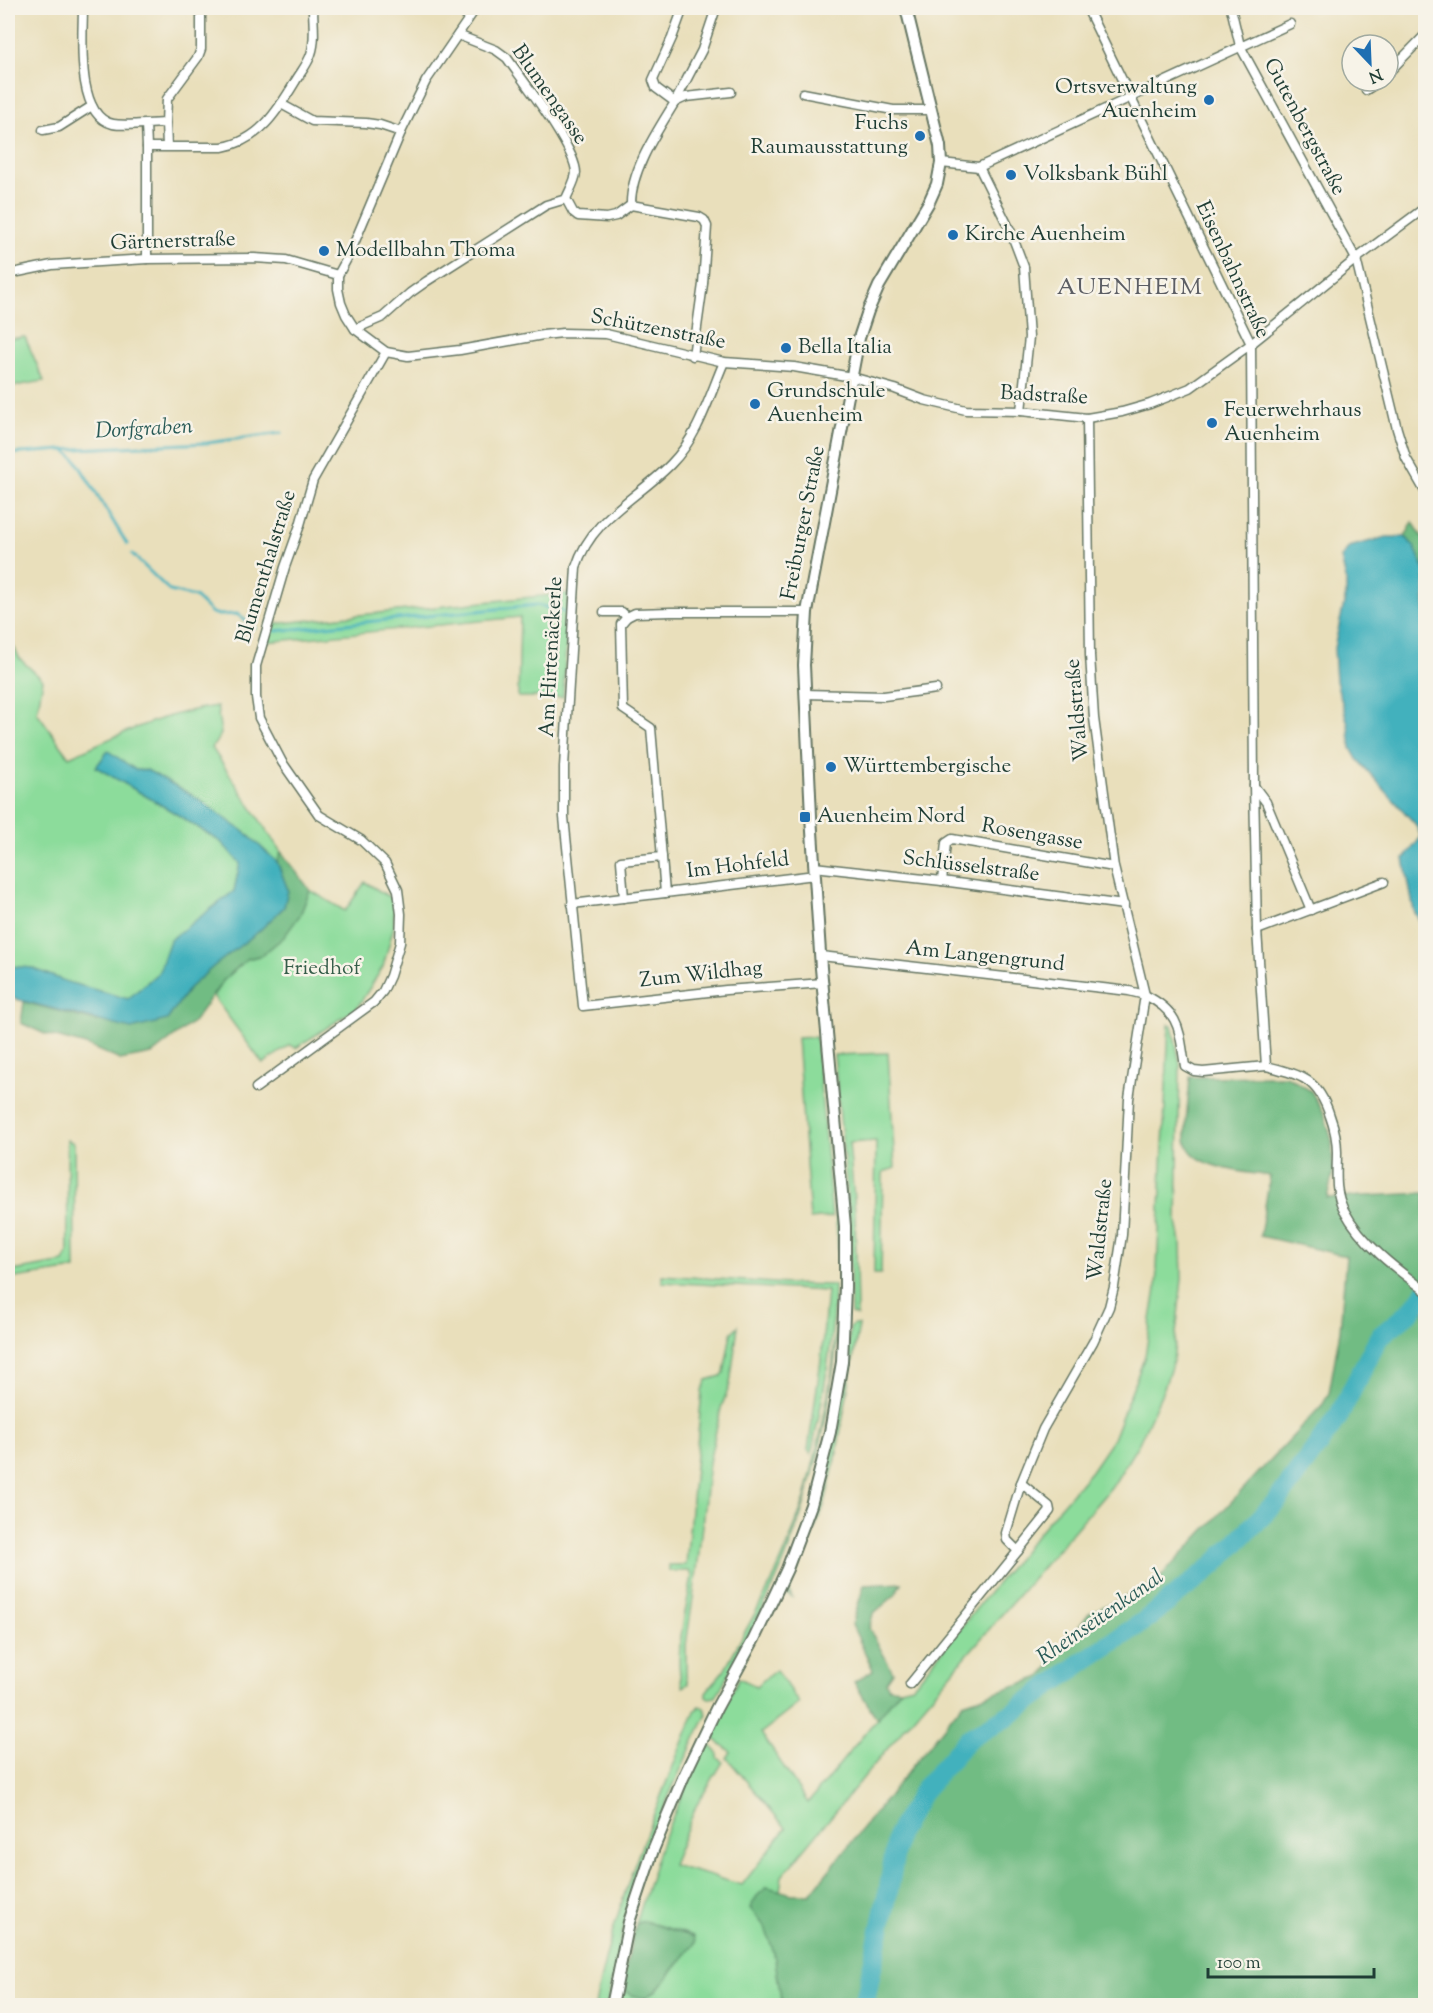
<svg xmlns="http://www.w3.org/2000/svg" width="1433" height="2013" font-family="'Sorts Mill Goudy',serif">
<rect width="100%" height="100%" fill="#f7f3e8"/>
<filter id="ink" filterUnits="userSpaceOnUse"><feTurbulence type="fractalNoise" baseFrequency=".0167" numOctaves="2"/><feDisplacementMap in="SourceGraphic" scale="12" xChannelSelector="R" yChannelSelector="G"/><feConvolveMatrix kernelMatrix="1 2 1 2 8 2 1 2 1" color-interpolation-filters="sRGB"/></filter>
<filter id="wash" filterUnits="userSpaceOnUse"><feTurbulence type="fractalNoise" baseFrequency=".008" numOctaves="4" result="noise"/><feDisplacementMap in="SourceGraphic" scale="24" xChannelSelector="R" yChannelSelector="G"/><feGaussianBlur stdDeviation="1.35" result="paint"/><feColorMatrix in="noise" values="0 0 0 0 0 0 0 0 0 0 0 0 0 0 0 0 0 1.4 0 .05"/><feComposite in="paint" operator="in"/></filter>
<g filter="url(#wash)">
<rect width="100%" height="100%" fill="#e9dfbb"/>
<g fill="#8cdc9b" stroke="#568c68" stroke-width="1.5">
<polygon points="25,337 44,381 8,387 8,339"/>
<polygon points="569,593 563,697 518,697 520,617 267,642 273,624"/>
<path d="M8,635l12,24 23,21 -6,32 32,45c50,-22 93,-44 148,-51l4,28 -9,14 69,104 -4,10 -30,-28 -52,-37 -48,-27h-11l-28,-19 -12,16 79,46 46,29 19,21 -6,28 -63,49 -12,32 -31,27 -61,-17 -35,-14 -24,-2z"/>
<polygon points="365,882 394,900 394,926 383,967 357,1008 296,1048 290,1045 263,1064 213,996 223,981 247,959 262,955 300,915 310,890 345,911"/>
<polygon points="1169,1024 1172,1025 1180,1064 1177,1222 1181,1242 1182,1279 1173,1361 1164,1388 1139,1443 1114,1484 912,1719 782,1876 780,1891 767,1887 750,1908 765,1927 774,1953 782,2005 618,2006 621,1986 631,1995 644,1997 656,1991 695,1943 694,1936 644,1921 636,1924 662,1841 704,1746 710,1745 718,1753 718,1758 723,1762 696,1806 672,1865 742,1885 786,1828 727,1758 731,1752 709,1735 739,1678 756,1686 776,1670 799,1703 761,1733 808,1803 901,1689 913,1686 1042,1528 1091,1471 1113,1439 1145,1356 1156,1289"/>
<polygon points="816,1037 832,1217 810,1219 797,1038"/>
<polygon points="821,1041 824,1044 839,1220 841,1280"/>
<polygon points="888,1053 895,1168 883,1172 881,1274 874,1274 876,1141 849,1143 855,1212 857,1316 851,1314 849,1210 834,1055"/>
<polygon points="67,1140 74,1143 75,1269 8,1279 8,1272 64,1262 68,1253"/>
<path d="M662,1275l126,9 46,1c0,57 -11,113 -23,169l-3,-4 13,-90 6,-69 -165,-9z"/>
<path d="M840,1298c-5,99 -24,190 -63,280 -18,41 -40,80 -61,119l-7,1 -3,-2v-4l18,-22 47,-86 17,-39 17,-47 17,-70 10,-56 6,-70z"/>
<path d="M853,1325h6l-23,132 -12,49 -35,85 3,6 -7,-4 -1,-4c12,-30 25,-60 34,-90 17,-57 26,-113 32,-171z"/>
<path d="M738,1326l-8,58 -9,24 -12,54 -12,108 -11,75v30l2,9 -5,3c-11,-31 4,-78 9,-111l-3,-5h-20v-6h17l16,-174 5,-11 14,-4 3,-3 7,-40z"/>
<path d="M700,1706l4,2 3,6c-26,53 -52,109 -70,166 -13,41 -22,83 -30,125l-12,1c19,-103 62,-199 100,-295z"/>
</g>
<g fill="#71bc83" stroke="#487c5c" stroke-width="1.5">
<polygon points="1413,522 1425,542 1425,571 1414,546 1405,537"/>
<polygon points="281,852 310,890 300,915 284,937 262,955 247,959 223,981 194,1021 152,1054 120,1060 86,1045 45,1034 21,1023 24,1002 95,1021 167,1020 189,988 214,966 259,931 284,907 288,890 277,862"/>
<path d="M1286,1076l25,15 13,22 8,28 1,32 -6,25 98,-5v812h-643l-8,-52 -9,-26 -15,-19 7,-12 10,-9 25,7h18l153,-191 78,-26 48,-64 66,-30 168,-179 6,-11 11,-62 6,-75 -86,-20 10,-60c-23,-4 -83,-7 -84,-38 -1,-20 3,-41 4,-61z"/>
<polygon points="902,1583 895,1595 873,1614 869,1628 893,1672 886,1682 889,1688 901,1689 877,1719 854,1682 873,1670 852,1625 864,1585"/>
<polygon points="644,1921 694,1937 695,1943 656,1991 644,1998 631,1995 621,1986 636,1924"/>
</g>
<g fill="#42b1bd" stroke="#307778" stroke-width="1.5">
<polygon points="1386,537 1405,537 1414,546 1425,571 1425,930 1414,911 1404,859 1421,837 1416,825 1357,759 1351,748 1348,724 1336,681 1334,648 1346,595 1346,579 1341,558 1349,547"/>
<polygon points="108,751 136,770 147,770 195,797 247,834 277,862 288,890 284,907 259,931 214,966 189,988 167,1020 131,1029 8,997 8,966 32,968 67,982 128,999 159,972 170,940 234,891 240,863 221,842 175,813 96,767"/>
</g>
<g fill="none" stroke-linecap="round" stroke-linejoin="round">
<g stroke="#42b1bd" stroke-width="3">
<polyline points="65,450 76,460 127,544"/>
<polyline points="8,454 76,449 207,443 281,433"/>
<polyline points="132,554 170,591 195,597 212,613 219,615 237,614 255,628"/>
<polyline points="275,631 537,605 565,612"/>
</g>
<polyline stroke="#42b1bd" stroke-width="20" points="864,2006 889,1887 898,1833 924,1789 968,1739 1008,1716 1087,1659 1143,1622 1214,1565 1277,1501 1337,1419 1379,1337 1412,1310 1426,1291"/>
</g>
</g>
<g filter="url(#ink)">
<g fill="none" stroke-linecap="round" stroke-linejoin="round">
<defs>
<g id="minor">
<path d="M83,8c0,27 -8,108 30,116 10,2 23,0 33,0"/>
<polyline points="476,8 426,81 401,132 350,253 338,275 338,289 341,303 346,315 355,329 386,352 408,356 460,350 543,335 563,333 606,334 724,362 794,367 852,377 895,389 924,400 966,410 1021,411 1087,418 1122,412 1150,404 1190,388 1251,344 1356,259 1426,207"/>
<path d="M683,8l-11,30 -19,42 3,8 19,14c-17,28 -45,69 -44,103l68,12 5,3 3,6 -4,58 -10,72"/>
<path d="M1087,8l164,336 3,441 3,145 9,136c35,9 52,12 64,50 4,11 7,23 7,36 0,21 -3,39 7,58 17,33 52,59 82,81"/>
<polyline points="1231,8 1240,46 1356,259 1397,429 1406,458 1426,493"/>
<path d="M458,35l38,15 11,8c16,23 69,90 69,115 -1,9 -7,18 -10,26"/>
<polyline points="1388,73 1426,34"/>
<polyline points="1366,90 1380,81"/>
<polyline points="803,93 893,110 931,110"/>
<polyline points="675,102 702,50 716,8"/>
<polyline points="675,102 686,97 731,92"/>
<polyline points="281,104 312,121 366,123 380,125 401,132"/>
<polyline points="166,123 167,99 198,57 201,49 201,8"/>
<polyline points="43,130 59,127 92,106"/>
<path d="M167,146l-1,-23 -20,1 1,23h75c37,-6 55,-35 73,-65 5,-9 13,-18 16,-28 5,-14 2,-32 2,-46"/>
<polyline points="941,163 979,167 1290,24"/>
<polyline points="979,167 1010,230 1024,267 1029,337 1021,411"/>
<polyline points="147,259 147,147"/>
<polyline points="8,274 52,265 147,259 254,258 286,260 338,275"/>
<polyline points="355,329 383,317 410,293 427,281 546,205 566,199 573,212 578,216 593,217 607,218 616,216 631,205"/>
<path d="M724,362c-15,35 -26,75 -53,102 -33,34 -80,54 -95,103l-12,200v50l19,189 143,-16 97,-7"/>
<path d="M1087,418l3,237 4,63 20,149 31,128c36,18 34,35 40,71l9,5 9,1 63,-6"/>
<polyline points="604,612 622,612 627,617 635,613 671,612 807,612"/>
<polyline points="627,617 621,624 623,709 651,728 665,893 815,875"/>
<polyline points="805,694 884,696 936,689"/>
<polyline points="1254,786 1266,802 1311,910"/>
<polyline points="814,867 942,881 1124,905"/>
<polyline points="942,881 946,843 952,839 1114,867"/>
<polyline points="624,898 621,861 662,857"/>
<polyline points="572,904 665,893"/>
<polyline points="1257,930 1384,882"/>
<polyline points="821,956 1129,991 1145,995 1129,1099 1122,1235 1114,1287 1109,1307 1093,1342 1043,1429 1021,1483 1006,1533 1007,1540 1018,1551 910,1684"/>
<polyline points="256,1088 374,1002 383,991 390,976 400,943 401,914 398,890 385,863 361,840 319,815 282,762 259,718 256,697 256,666 285,567 300,525 313,480 386,352"/>
<polyline points="1018,1551 1050,1511 1049,1506 1021,1483"/>
</g>
<polyline id="tertiary" points="612,2006 629,1922 653,1850 683,1778 716,1709 754,1639 787,1569 811,1505 830,1432 842,1362 845,1287 845,1226 821,968 811,816 804,665 807,612 859,338 868,311 879,286 929,202 937,184 941,163 940,146 906,8"/>
</defs>
<use href="#minor" stroke="#667663" stroke-width="11"/>
<use href="#tertiary" stroke="#667663" stroke-width="14"/>
<use href="#minor" stroke="#fff" stroke-width="8"/>
<use href="#tertiary" stroke="#fff" stroke-width="10"/>
</g>
</g>
<g fill="#1f6fb2" stroke="#f7f3e8" stroke-width="2">
<circle cx="1209" cy="100" r="6"/>
<circle cx="920" cy="136" r="6"/>
<circle cx="1011" cy="175" r="6"/>
<circle cx="953" cy="235" r="6"/>
<circle cx="324" cy="251" r="6"/>
<circle cx="786" cy="348" r="6"/>
<circle cx="755" cy="404" r="6"/>
<circle cx="1212" cy="423" r="6"/>
<circle cx="831" cy="767" r="6"/>
<rect x="799" y="811" width="12" height="12" rx="3"/>
</g>
<g text-anchor="middle" dominant-baseline="central" stroke-width="5" stroke-linejoin="round" paint-order="stroke">
<g font-size="21" fill="#1f3d34" stroke="#f7f3e8" text-anchor="start">
<text x="1197" y="88" text-anchor="end">Ortsverwaltung<tspan x="1197" dy="24">Auenheim</tspan></text>
<text x="908" y="124" text-anchor="end">Fuchs<tspan x="908" dy="24">Raumausstattung</tspan></text>
<text x="1023" y="175">Volksbank Bühl</text>
<text x="965" y="235">Kirche Auenheim</text>
<text x="336" y="251">Modellbahn Thoma</text>
<text x="798" y="348">Bella Italia</text>
<text x="767" y="392">Grundschule<tspan x="767" dy="24">Auenheim</tspan></text>
<text x="1224" y="411">Feuerwehrhaus<tspan x="1224" dy="24">Auenheim</tspan></text>
<text x="843" y="767">Württembergische</text>
<text x="817" y="817">Auenheim Nord</text>
</g>
<g font-size="21" fill="#1f3d34" stroke="#f7f3e8">
<text transform="translate(549 95) rotate(55)">Blumengasse</text>
<text transform="translate(1304 127) rotate(62)">Gutenbergstraße</text>
<text transform="translate(173 242) rotate(-2)">Gärtnerstraße</text>
<text transform="translate(1232 270) rotate(65)">Eisenbahnstraße</text>
<text transform="translate(658 330) rotate(11)">Schützenstraße</text>
<text transform="translate(1044 396) rotate(3)">Badstraße</text>
<text transform="translate(804 523) rotate(-79)">Freiburger Straße</text>
<text transform="translate(267 567) rotate(-73)">Blumenthalstraße</text>
<text transform="translate(552 657) rotate(-87)">Am Hirtenäckerle</text>
<text transform="translate(1078 710) rotate(-95)">Waldstraße</text>
<text transform="translate(1032 835) rotate(10)">Rosengasse</text>
<text transform="translate(738 866) rotate(-7)">Im Hohfeld</text>
<text transform="translate(971 867) rotate(7)">Schlüsselstraße</text>
<text transform="translate(985 957) rotate(6)">Am Langengrund</text>
<text transform="translate(701 975) rotate(-6)">Zum Wildhag</text>
<text transform="translate(1101 1230) rotate(-84)">Waldstraße</text>
</g>
<g font-size="21" fill="#355d49" stroke="#f7f3e8">
<text x="322" y="969">Friedhof</text>
</g>
<g font-size="22" font-style="italic" fill="#285a56" stroke="#f7f3e8">
<text transform="translate(144 430) rotate(-3)">Dorfgraben</text>
<text transform="translate(1101 1618) rotate(-35)">Rheinseitenkanal</text>
</g>
<g font-size="24" letter-spacing="1.5" fill="#5c5e64" stroke="#f7f3e8">
<text x="1130" y="288">AUENHEIM</text>
</g>
</g>
<rect width="1433" height="2013" fill="none" stroke="#f7f3e8" stroke-width="30"/>
<g transform="translate(1370 63) rotate(157)"><circle r="28" fill="#f7f3e8" stroke="#a1aaa0" stroke-width="1.5"/>
<path d="M0-4.5L10 22L0 15L-10 22Z" fill="#1f6fb2"/>
<text y="-9" font-size="16" font-weight="bold" text-anchor="middle" fill="#1f3d34">N</text>
</g>
<path d="M1208 1968v9h166v-9" fill="none" stroke="#1f3d34" stroke-width="3"/>
<text x="1217" y="1968" font-size="18" fill="#1f3d34" stroke="#f7f3e8" stroke-width="4.5" paint-order="stroke">100 m</text>
</svg>
